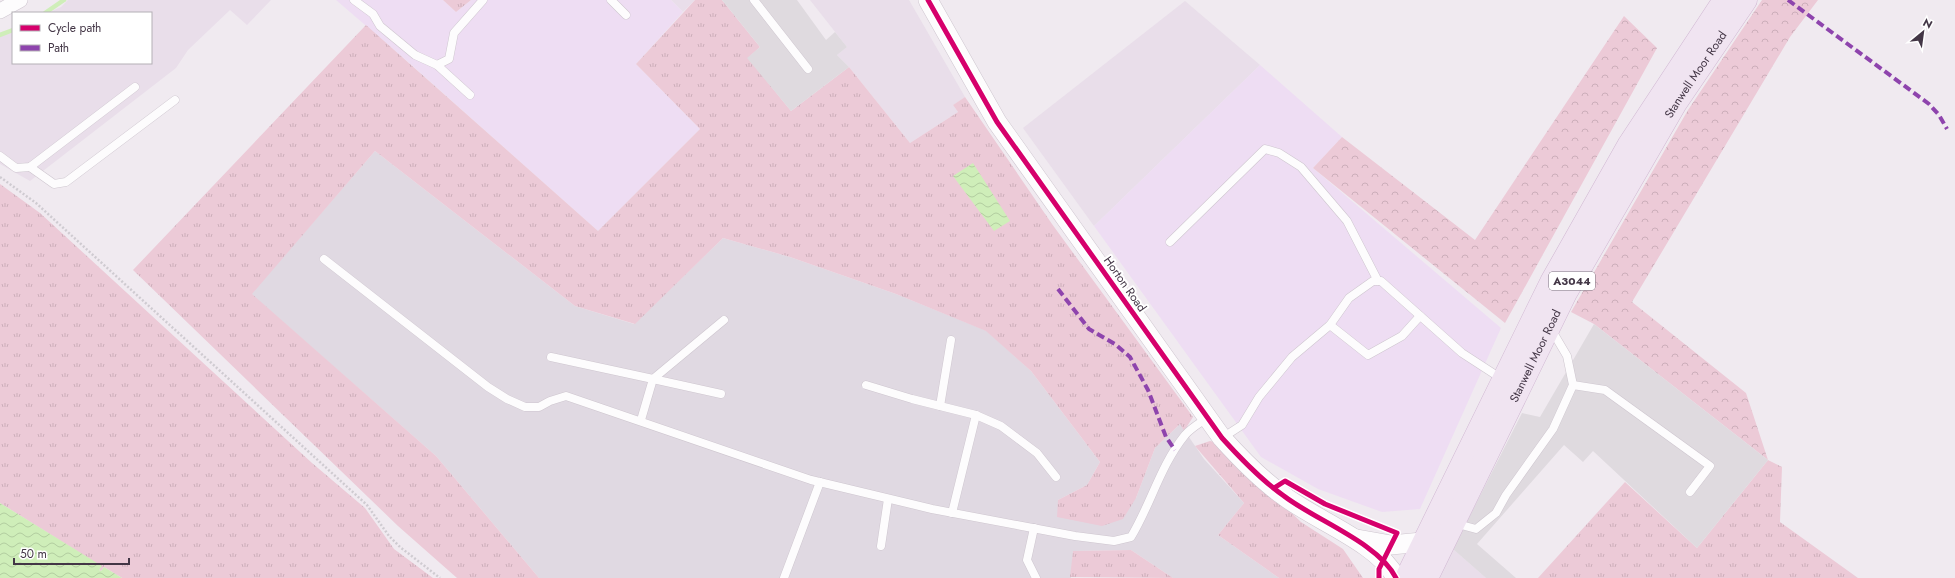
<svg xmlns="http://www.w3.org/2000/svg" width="1955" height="578" font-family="Jost,sans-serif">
<defs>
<pattern id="grass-tufts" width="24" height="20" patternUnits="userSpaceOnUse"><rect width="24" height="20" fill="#eccad7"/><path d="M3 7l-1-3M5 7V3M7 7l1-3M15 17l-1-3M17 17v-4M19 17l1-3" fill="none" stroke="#ccaeba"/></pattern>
<pattern id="forest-crowns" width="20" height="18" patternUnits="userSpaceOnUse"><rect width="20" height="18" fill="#eccad7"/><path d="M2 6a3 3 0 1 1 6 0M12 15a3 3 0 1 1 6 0" fill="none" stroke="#ccaeba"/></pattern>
<pattern id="water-waves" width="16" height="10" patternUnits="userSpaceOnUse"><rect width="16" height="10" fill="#cfeeb9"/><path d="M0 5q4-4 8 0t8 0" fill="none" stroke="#b3cda0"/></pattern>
</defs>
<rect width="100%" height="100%" fill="#f0eaf0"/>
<g fill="#e9deea">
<polygon points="68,0 271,0 247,25 230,10 188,50 176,68 30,181 0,164 0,34 13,28 13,63 151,63 151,13 47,13 61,7"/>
<polygon points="671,0 695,0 683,12"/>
<polygon points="810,0 909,0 965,97 953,105 958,112 910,143 849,67 837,55 847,47"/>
<polygon points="1185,1 1260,65 1094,226 1023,128"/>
<polygon points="1453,549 1486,578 1439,578"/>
</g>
<g fill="#eeddf3">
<polygon points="336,0 443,0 456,12 471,0 671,0 683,12 636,64 700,129 598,231 407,61"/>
<polygon points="1260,65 1342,137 1313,168 1501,328 1420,509 1382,512 1318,489 1261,457 1094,226"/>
</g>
<polygon fill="#e0d9e2" points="375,151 575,306 634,324 723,238 790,257 896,294 987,331 1031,371 1100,462 1087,485 1058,500 1136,498 1155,448 1180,424 1204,459 1244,503 1218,535 1279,578 1173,578 1131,550 1073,551 1071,578 539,578 436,456 251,294"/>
<g fill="url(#grass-tufts)">
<polygon points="443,0 471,0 456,12"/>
<polygon points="695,0 722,0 760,47 748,58 791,111 849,67 910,143 958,112 953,105 965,97 1052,224 1193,417 1184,431 1180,424 1155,448 1136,498 1123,519 1102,526 1057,517 1058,500 1087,485 1100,462 1031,371 986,331 896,294 790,257 723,238 635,324 575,306 375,151 252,294 436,456 539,578 457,578 398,526 133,270 366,25 598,231 700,129 636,64"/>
<polygon points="0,184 40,213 312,463 365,508 394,549 433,578 122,578 104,567 101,571 99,570 101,566 0,503"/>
<polygon points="1210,441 1219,443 1301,522 1343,549 1363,578 1279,578 1218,535 1244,503 1195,446"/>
<polygon points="1768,460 1782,467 1780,522 1858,578 1538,578 1625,482 1697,548"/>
<polygon points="1131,550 1173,578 1070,577 1073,551"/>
</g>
<g fill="url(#forest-crowns)">
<polygon points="1762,0 1818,0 1790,37 1632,302 1746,393 1768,460 1594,324 1571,312 1688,110"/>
<polygon points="1624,16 1657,48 1505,323 1313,168 1342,137 1475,240"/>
</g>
<g fill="#dfdadf">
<polygon points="722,0 797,0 826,40 835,32 847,47 837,55 849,67 791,111 747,58 760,47"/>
<polygon points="1594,324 1768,460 1697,548 1593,451 1583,462 1564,445 1477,544 1516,578 1486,578 1453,549 1522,413 1540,417"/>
</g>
<g fill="url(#water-waves)">
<polygon points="973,163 1010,221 994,231 953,176"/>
<polygon points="0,503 102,566 99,570 101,571 104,567 122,578 0,578"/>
</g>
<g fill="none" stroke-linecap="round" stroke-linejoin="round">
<g stroke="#cfeeb9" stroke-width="4.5">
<polyline points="45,13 64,0"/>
<polyline points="0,35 13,30"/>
</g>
<defs>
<g id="service">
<polyline points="354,0 373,14 380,26 415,55 437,65 449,59 454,33 483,0"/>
<polyline points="611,0 626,15"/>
<polyline points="754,0 808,69"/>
<polyline points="437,65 470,95"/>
<polyline points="0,156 16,168 30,167 135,87"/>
<polyline points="30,167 54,184 66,182 175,100"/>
<polyline points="1170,242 1265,149 1279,153 1301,167 1347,221 1378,281"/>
<path d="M324,259l164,128 19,12 18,8h14l11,-6 16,-5 245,84 121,29 143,27 39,5 17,-4c20,-33 29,-71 54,-102 6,-7 15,-12 22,-17"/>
<polyline points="1330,325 1368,355 1402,336 1420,316"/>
<polyline points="551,357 653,379 641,420"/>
<polyline points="653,379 724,320"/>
<polyline points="653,379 721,394"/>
<polyline points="866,385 912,399 976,415 1001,426 1037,453 1056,477"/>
<polyline points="1573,385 1605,390 1710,466 1690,492"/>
<polyline points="940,406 951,340"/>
<polyline points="1222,438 1242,425 1259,397 1292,357 1330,325 1349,298 1373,281 1381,281 1462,353 1502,379"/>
<polyline points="952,513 976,415"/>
<polyline points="1454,523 1476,529 1496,513 1506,495 1553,429 1573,385 1567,356 1551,329"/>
<polyline points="1034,528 1027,560 1036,578"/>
<polyline points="881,546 888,499"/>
<polyline points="784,578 820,482"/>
</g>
<polyline id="minor" points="0,11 20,0"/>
<g id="tertiary">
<path d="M928,0l69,122 225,316c19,21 39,42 62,58 31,24 95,47 112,82"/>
<polyline points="1357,539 1391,545 1422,542"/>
</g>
<g id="primary">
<polyline points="1406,578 1551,282 1629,144 1724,0"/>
<path id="s1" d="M1427,578l139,-285 110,-190 70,-103"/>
</g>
</defs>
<use href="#service" stroke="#cec6cf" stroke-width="9"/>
<use href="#minor" stroke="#cec6cf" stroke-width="16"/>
<use href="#tertiary" stroke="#cec6cf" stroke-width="20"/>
<use href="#primary" stroke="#d0b7d2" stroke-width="23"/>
<polyline stroke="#cfcbd1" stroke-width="2.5" stroke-dasharray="2 2" stroke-linecap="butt" points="0,177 36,203 59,224 367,505 389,536 400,547 440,578"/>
<use href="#service" stroke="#fdfcfd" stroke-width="8"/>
<use href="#minor" stroke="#fdfcfd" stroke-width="15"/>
<use href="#tertiary" stroke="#fdfcfd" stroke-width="19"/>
<use href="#primary" stroke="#f0e4f1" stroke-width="22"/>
<g stroke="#8e44ad" stroke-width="4" stroke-dasharray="8 4" stroke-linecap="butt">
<polyline points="1788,0 1929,104 1939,115 1947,129"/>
<polyline points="1058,289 1089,329 1115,344 1130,357 1148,390 1166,437 1175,450"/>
</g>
<defs>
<g id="cycleway">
<path d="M928,0l69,122 225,316c19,21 39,42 62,58 31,24 95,47 112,82"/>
<polyline points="1274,488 1285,481 1325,504 1397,533 1379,569 1379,578"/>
</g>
</defs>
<use href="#cycleway" stroke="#fff" stroke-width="8"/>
<use href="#cycleway" stroke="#d6006c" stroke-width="5"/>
</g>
<g text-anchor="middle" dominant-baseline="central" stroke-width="4" stroke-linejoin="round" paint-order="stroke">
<rect fill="#fff" stroke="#7b727e" stroke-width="1" x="1549" y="272" width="46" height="18" rx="3"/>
<g font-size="11" font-weight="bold" fill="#433646">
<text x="1572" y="281">A3044</text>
</g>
<g font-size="12" fill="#433646" stroke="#fff">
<text stroke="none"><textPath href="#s1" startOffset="571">Stanwell Moor Road</textPath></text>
<text transform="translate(1125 284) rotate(55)">Horton Road</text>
<text stroke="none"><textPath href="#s1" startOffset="247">Stanwell Moor Road</textPath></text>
</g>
</g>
<rect x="12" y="12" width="140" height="52" fill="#ffffff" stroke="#b4afb5"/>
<rect x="20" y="25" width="20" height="6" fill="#d6006c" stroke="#b4afb5"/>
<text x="48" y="32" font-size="12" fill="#433646">Cycle path</text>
<rect x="20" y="45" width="20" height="6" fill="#8e44ad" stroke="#b4afb5"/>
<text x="48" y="52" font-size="12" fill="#433646">Path</text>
<g transform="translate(1923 32) rotate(29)" stroke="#ffffff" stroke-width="3" paint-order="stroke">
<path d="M0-3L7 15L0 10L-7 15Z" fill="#433646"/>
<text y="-6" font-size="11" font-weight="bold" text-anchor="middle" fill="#433646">N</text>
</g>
<path d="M14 558v6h115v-6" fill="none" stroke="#433646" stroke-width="2"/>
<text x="20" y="558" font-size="12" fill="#433646" stroke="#ffffff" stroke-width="3" paint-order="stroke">50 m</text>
</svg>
